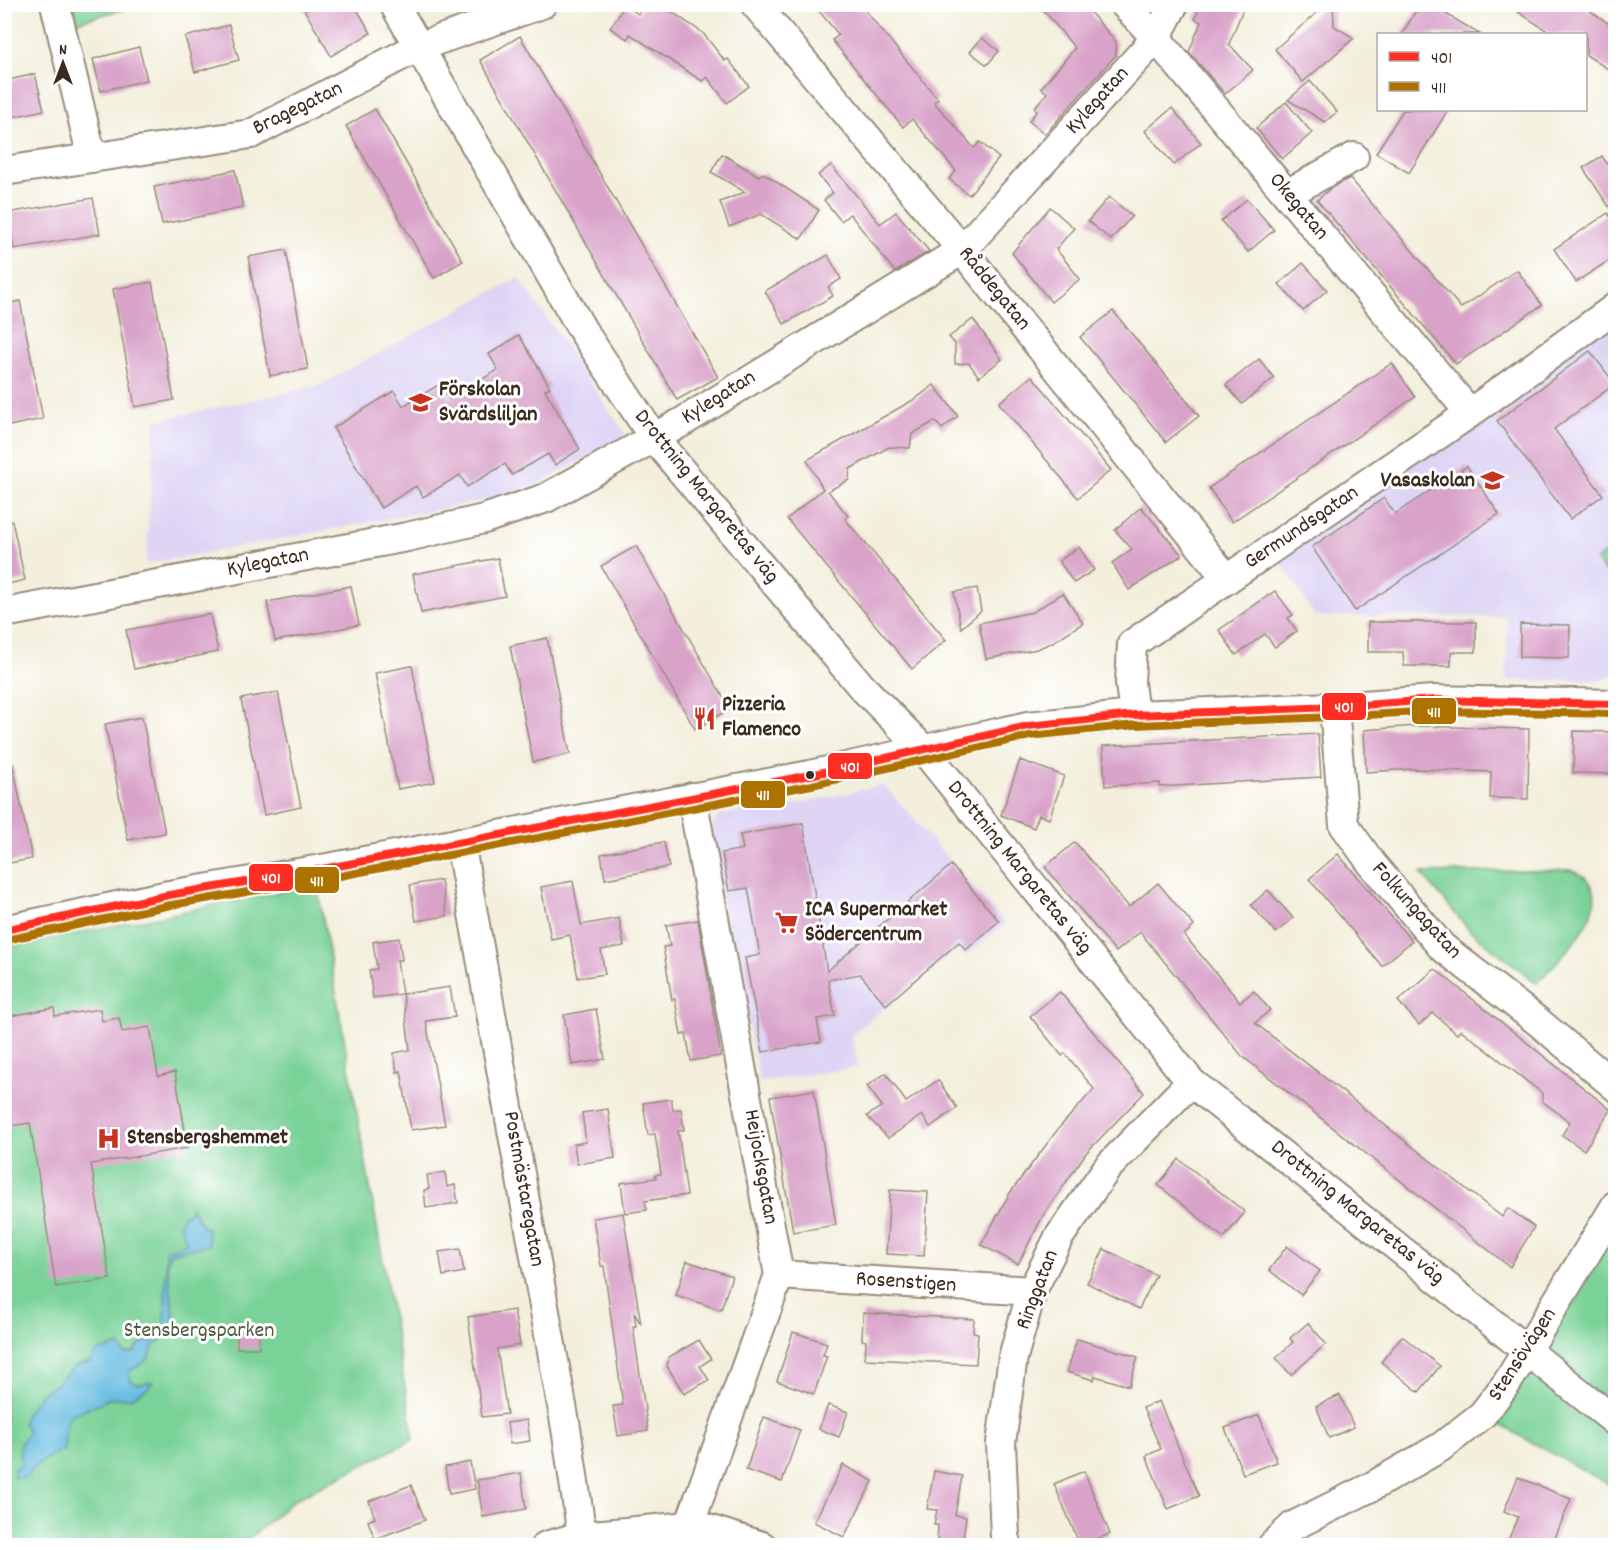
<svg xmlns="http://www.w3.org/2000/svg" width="1620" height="1550" font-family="Dekko,sans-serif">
<rect width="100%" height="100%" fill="#fff"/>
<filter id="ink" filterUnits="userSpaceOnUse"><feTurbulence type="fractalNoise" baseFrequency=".0167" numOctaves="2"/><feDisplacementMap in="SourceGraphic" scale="12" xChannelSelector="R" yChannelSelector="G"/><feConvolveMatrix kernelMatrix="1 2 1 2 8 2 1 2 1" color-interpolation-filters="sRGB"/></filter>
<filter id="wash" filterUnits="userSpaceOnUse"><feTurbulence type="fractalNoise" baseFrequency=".008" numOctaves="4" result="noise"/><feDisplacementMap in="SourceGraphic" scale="24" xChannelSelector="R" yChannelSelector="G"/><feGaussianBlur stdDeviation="1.35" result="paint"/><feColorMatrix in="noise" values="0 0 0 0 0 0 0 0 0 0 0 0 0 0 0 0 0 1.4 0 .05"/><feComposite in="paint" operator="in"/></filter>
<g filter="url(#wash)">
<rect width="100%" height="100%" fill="#f3efdc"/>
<g fill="#ded5f5">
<polygon points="519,277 626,435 539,484 482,501 146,564 155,421 320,385"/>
<polygon points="1615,307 1615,674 1603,680 1506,681 1507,617 1315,616 1272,549"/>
<polygon points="884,785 1005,923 965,956 957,949 851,1035 858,1067 760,1082 708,833 719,815 788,806"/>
</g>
<g fill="#79d297" stroke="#5a7e5a" stroke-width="1.5">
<polygon points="72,4 140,4 140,5 76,22"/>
<polygon points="1615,545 1615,584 1596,560"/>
<path d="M1570,870c5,2 13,5 17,9 29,30 -30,82 -50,104l-67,-52 -49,-58z"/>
<polygon points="317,884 414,1439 294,1500 241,1545 5,1546 5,948"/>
<polygon points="1615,1205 1615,1488 1482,1415"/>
</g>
<path fill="#65bce1" stroke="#507380" stroke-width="1.5" d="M191,1207l12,20 4,1 2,17 -39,8 -3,8 7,55 -3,16 -18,14 -4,12 -7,6 -13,7 1,9 7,4 16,-2 -5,6 -17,10h-20l-42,18 -3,12 -2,21c-16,9 -28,12 -37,28l-13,1v-9l8,-6c-5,-13 -3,-21 7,-31l-6,-9 1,-8 18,-22 13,-8 19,-18 16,-5 5,-9 24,-8 6,9 9,-1 7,-10 12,-3 12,-13 1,-78 9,-1 12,-6 -8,-18 5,-10h4z"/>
<g id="blocks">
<g fill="#d9a3c9">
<polygon points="301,4 354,4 371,33 331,56"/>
<polygon points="645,4 660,4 703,33 725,61 728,59 749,86 727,103 707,77 702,81 630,34 627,39 610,28 625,5 638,14"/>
<polygon points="813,4 860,4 938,99 934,102 974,148 980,142 999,158 969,195 949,179 956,171 912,119 903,127 832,40 839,35"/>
<polygon points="1038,4 1083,4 1116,42 1116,55 1045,134 1029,121 1037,111 1034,108 1047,93 1041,88 1075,48"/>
<polygon points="1201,4 1245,4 1229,44 1253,70 1225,94 1189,52 1201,22 1195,19"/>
<polygon points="1327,4 1333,4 1334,26 1354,38 1303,82 1275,49"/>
<polygon points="1420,4 1443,4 1439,10 1480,34 1402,34"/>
<polygon points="1506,4 1579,4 1616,28 1616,74 1586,55 1586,34 1552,34"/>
<polygon points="229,25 239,60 195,72 185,37"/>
<polygon points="520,36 718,377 677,400 480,60"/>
<polygon points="982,38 999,51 987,65 970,52"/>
<polygon points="139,47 147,80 101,91 93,59"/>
<polygon points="35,74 44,110 4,119 4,81"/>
<polygon points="1310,81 1337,112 1325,122 1288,100"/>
<polygon points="1286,102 1312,133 1282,159 1256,128"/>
<polygon points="1172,108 1201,143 1174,165 1145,131"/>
<polygon points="375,109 463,261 434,278 346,126"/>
<polygon points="1403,110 1448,110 1409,173 1376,153"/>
<polygon points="722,154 759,176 763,173 819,210 801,239 761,214 729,227 720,202 745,192 711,172"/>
<polygon points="1602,156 1616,177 1616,217 1583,168"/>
<polygon points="831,165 880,224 896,212 929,251 895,272 850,214 841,221 824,200 833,193 818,175"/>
<polygon points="235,170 243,208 162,224 154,187"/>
<polygon points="1350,178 1461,308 1517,270 1542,305 1456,364 1317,200 1331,188"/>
<polygon points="1109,197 1132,216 1111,240 1088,221"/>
<polygon points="93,198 100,234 14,249 7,213"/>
<polygon points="1247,199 1274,230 1248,252 1221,221"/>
<polygon points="1050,207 1074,228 1056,249 1080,279 1051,302 1012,253"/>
<polygon points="1608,213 1616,225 1616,256 1576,282 1554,249"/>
<polygon points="286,250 308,369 270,376 248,257"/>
<polygon points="828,255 841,279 828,287 833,296 784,324 765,291"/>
<polygon points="1303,263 1327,290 1303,311 1279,284"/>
<polygon points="152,282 174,400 135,407 113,289"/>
<polygon points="20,301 43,419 4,427 4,304"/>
<polygon points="1113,311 1199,416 1166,442 1080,337"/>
<polygon points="973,319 1002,359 979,377 969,363 955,364 955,344 949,337"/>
<polygon points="519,335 550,387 545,390 580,449 555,465 548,454 512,475 505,464 467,487 460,475 423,497 416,486 381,508 333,428 394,391 403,406 440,384 449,399 498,370 489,354"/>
<polygon points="1590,351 1615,384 1554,429 1603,495 1570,519 1497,421"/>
<polygon points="1259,359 1274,378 1242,404 1226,385"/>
<polygon points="1392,363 1415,397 1232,522 1209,488"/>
<polygon points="1032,376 1111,470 1078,498 999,403"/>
<polygon points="934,385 958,416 942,429 935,421 912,434 910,448 889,447 864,461 850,469 849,480 828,491 848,516 845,519 946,640 912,669 787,519 823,489 807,460 915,399"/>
<polygon points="1467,466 1499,514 1355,611 1312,547 1384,498 1395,514"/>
<polygon points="1141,507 1182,555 1129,590 1112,563 1132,549 1115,530"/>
<polygon points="12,521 25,580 4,585 4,522"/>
<polygon points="636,546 730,709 695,729 601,566"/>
<polygon points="1079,547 1094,570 1074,583 1059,561"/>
<polygon points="498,558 505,596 421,613 413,574"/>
<polygon points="351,586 359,625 275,641 267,602"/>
<polygon points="977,588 981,611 961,628 954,592"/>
<polygon points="1275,591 1293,615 1288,618 1297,631 1275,647 1265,634 1236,655 1219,630"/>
<polygon points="1063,593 1083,623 1053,642 1037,649 986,659 979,623 1033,612"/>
<polygon points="210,614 218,652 134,669 126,630"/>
<polygon points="1368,622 1476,622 1476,652 1451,652 1451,666 1404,666 1403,652 1368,652"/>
<polygon points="1520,624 1570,625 1569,658 1520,657"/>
<polygon points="547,638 570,754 533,762 510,646"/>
<polygon points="412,666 435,782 398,789 375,673"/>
<polygon points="278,692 301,807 264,815 241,699"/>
<polygon points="142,717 165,833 128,840 105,724"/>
<polygon points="1416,726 1529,729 1528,799 1490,798 1491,772 1414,769 1366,772 1364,730"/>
<polygon points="1574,731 1616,732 1616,774 1573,773"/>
<polygon points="1318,734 1321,777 1160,787 1160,783 1105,786 1103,746"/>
<polygon points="1020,760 1064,776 1049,819 1039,815 1034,828 1001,815"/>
<polygon points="13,765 32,859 4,864 4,766"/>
<polygon points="803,823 827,971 951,865 999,921 966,950 959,942 886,1005 860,974 828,980 835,1016 817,1019 821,1042 763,1052 745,958 760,955 748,888 729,891 722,853 743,849 740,835"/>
<polygon points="664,842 669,867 605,879 601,854"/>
<polygon points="1075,842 1129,907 1158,883 1194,926 1184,935 1240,1002 1254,991 1270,1010 1255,1023 1502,1217 1508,1208 1534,1227 1510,1267 1242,1056 1140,932 1116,952 1045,867"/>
<polygon points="1338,854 1412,941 1382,966 1309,879"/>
<polygon points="441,880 447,916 416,921 410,885"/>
<polygon points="573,881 581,925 619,918 624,946 601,950 605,974 578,978 570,935 551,939 541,887"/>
<polygon points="1268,890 1293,918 1276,933 1251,905"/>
<polygon points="698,920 721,1056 691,1061 686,1034 681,1035 675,999 672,1000 663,947 670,946 666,925"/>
<polygon points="399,938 402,960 397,960 402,994 373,998 369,970 377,969 373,942"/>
<polygon points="1435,969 1611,1110 1584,1150 1562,1135 1570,1122 1542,1101 1542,1093 1461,1030 1457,1034 1433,1013 1419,1025 1398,1001"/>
<polygon points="450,987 455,1017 426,1021 445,1125 411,1130 401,1071 397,1072 394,1053 410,1050 403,994"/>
<polygon points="1060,992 1144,1093 1086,1153 1043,1216 1018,1264 981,1245 1010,1193 1058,1129 1094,1089 1065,1053 1062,1056 1030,1016"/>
<polygon points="54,1008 55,1016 100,1009 102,1021 119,1018 122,1032 150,1027 158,1076 175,1072 188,1148 91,1164 110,1279 56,1287 30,1123 4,1127 4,1017"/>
<polygon points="596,1009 605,1059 572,1065 564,1015"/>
<polygon points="886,1073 906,1102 938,1080 957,1108 930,1127 922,1115 888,1138 867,1116 882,1106 867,1086"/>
<polygon points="814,1090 836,1225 793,1232 770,1097"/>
<polygon points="671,1099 673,1110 681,1109 684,1130 678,1131 687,1195 645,1201 647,1210 625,1213 621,1183 656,1178 655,1175 661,1174 655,1134 648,1135 643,1103"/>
<polygon points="608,1109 615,1158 577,1164 574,1144 586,1142 582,1113"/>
<polygon points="1179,1159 1245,1212 1224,1238 1158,1185"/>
<polygon points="445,1172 447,1187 455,1185 458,1203 426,1208 424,1190 429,1189 427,1175"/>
<polygon points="890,1190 928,1192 924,1256 886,1254"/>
<polygon points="623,1213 641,1324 634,1313 636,1326 633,1326 648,1431 618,1436 613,1406 623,1405 604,1266 601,1266 593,1218"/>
<polygon points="1287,1246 1320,1271 1301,1295 1269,1270"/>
<polygon points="460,1249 464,1272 443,1276 439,1252"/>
<polygon points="1104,1249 1156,1275 1139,1309 1087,1283"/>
<polygon points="687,1261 732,1276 721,1310 676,1295"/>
<polygon points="514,1310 520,1345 497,1349 507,1414 482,1417 468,1317"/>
<polygon points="863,1313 974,1319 973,1332 978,1333 976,1364 865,1359 866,1341 862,1340"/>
<polygon points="1308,1323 1326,1344 1291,1375 1276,1358 1293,1342 1290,1338"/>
<rect x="237" y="1326" width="22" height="22"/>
<polygon points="793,1332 827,1343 823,1355 827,1356 814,1394 777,1381"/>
<polygon points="1402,1336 1440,1366 1419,1392 1381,1362"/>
<polygon points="1077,1339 1138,1357 1129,1386 1095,1376 1094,1380 1067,1372"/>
<polygon points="699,1340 711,1359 700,1366 709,1380 684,1394 667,1366 669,1357"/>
<polygon points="1340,1395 1354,1427 1329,1438 1316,1406"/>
<polygon points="1159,1401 1199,1496 1168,1509 1146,1456 1161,1449 1143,1408"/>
<polygon points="828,1405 848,1412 839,1437 819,1429"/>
<polygon points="1259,1415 1277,1462 1243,1474 1225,1428"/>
<polygon points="764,1417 800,1430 782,1482 746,1470"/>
<polygon points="527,1420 530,1441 510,1444 507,1423"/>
<polygon points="470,1462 475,1489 449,1494 445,1467"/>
<polygon points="843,1465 873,1481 844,1537 814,1522"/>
<polygon points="934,1471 962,1476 955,1515 966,1517 962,1545 937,1545 938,1525 934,1525 937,1510 927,1509"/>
<polygon points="1084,1471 1110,1534 1080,1545 1054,1484"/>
<polygon points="521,1473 526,1509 483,1517 477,1480"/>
<polygon points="1518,1477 1571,1499 1552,1545 1506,1545 1518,1517 1504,1511"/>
<polygon points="411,1485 425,1520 375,1539 368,1521 375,1518 369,1501"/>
</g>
</g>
</g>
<g filter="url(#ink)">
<use href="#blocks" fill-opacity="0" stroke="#978c7d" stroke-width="1.5"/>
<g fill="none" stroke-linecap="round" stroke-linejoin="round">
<defs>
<g id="minor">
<polyline points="55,4 92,158"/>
<polyline points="394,4 583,331 654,438 861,686 924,750 1191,1082 1616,1422"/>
<polyline points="755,4 962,250 1227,579"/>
<polyline points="1124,4 1156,38 1470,413"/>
<polyline points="4,171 251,134 418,47 542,4"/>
<polyline points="1287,194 1354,157"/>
<polyline points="4,613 407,537 484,519 546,498 684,421 962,250 1156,38 1174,4"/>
<polyline points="1334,707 1344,825 1372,864 1442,947 1536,1020 1616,1087"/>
<polyline points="1134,715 1130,683 1132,644 1470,413 1616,307"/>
<polyline points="460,842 566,1428 582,1536"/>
<polyline points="4,930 169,895 333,867 810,775 1028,726 1134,715 1334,707 1434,700 1616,704"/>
<polyline points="779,1275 1032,1291"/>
<polyline points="689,1526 779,1275 692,797"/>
<polyline points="546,1546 582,1536 689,1526 705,1528 762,1546"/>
<polyline points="1008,1546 1005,1537 1001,1443 1013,1357 1032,1291 1059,1237 1108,1167 1191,1082"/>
<polyline points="1272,1546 1293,1526 1371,1487 1441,1447 1482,1415 1507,1383 1616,1205"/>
</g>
</defs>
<use href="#minor" stroke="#978c7d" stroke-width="32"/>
<use href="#minor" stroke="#fff" stroke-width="28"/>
<defs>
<polyline id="bus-1" points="4,930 169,895 333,867 810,775 1028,726 1134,715 1334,707 1434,700 1616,704"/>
<polyline id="bus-2" points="6,940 171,905 335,877 812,785 1030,736 1135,725 1334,717 1434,711 1616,714"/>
</defs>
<use href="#bus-1" stroke="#fff" stroke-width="12"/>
<use href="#bus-2" stroke="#fff" stroke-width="12"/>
<use href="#bus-1" stroke="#ff2e22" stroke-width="8"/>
<use href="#bus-2" stroke="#ae7200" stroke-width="8"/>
</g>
</g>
<defs>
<symbol id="school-bare" viewBox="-9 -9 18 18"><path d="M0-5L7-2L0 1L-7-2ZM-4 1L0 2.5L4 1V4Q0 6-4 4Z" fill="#c8321e" stroke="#fff" stroke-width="2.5" paint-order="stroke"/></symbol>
<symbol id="restaurant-bare" viewBox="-9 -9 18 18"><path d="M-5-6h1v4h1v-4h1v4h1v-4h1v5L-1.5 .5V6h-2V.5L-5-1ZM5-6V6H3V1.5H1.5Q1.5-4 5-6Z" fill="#c8321e" stroke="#fff" stroke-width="2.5" paint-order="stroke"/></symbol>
<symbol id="supermarket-bare" viewBox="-9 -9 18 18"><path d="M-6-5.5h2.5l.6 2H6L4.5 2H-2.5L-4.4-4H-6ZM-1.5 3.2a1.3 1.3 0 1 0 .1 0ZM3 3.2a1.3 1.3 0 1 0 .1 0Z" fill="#c8321e" stroke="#fff" stroke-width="2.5" paint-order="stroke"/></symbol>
<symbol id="hospital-bare" viewBox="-9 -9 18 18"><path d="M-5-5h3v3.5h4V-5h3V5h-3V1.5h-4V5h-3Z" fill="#c8321e" stroke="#fff" stroke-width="2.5" paint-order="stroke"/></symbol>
</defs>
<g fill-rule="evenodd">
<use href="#school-bare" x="404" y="386" width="33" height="33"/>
<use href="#school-bare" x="1476" y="464" width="33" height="33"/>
<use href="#restaurant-bare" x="688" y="702" width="33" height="33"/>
<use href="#supermarket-bare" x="770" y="906" width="33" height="33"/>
<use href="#hospital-bare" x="92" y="1122" width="33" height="33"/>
</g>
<circle fill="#3b2a1e" stroke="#fff" stroke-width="2" cx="810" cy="775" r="5"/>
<g text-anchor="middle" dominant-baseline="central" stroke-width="6" stroke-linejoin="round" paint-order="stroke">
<g font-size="22" fill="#3b2a1e" stroke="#fff">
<text transform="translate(1098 101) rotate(-48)">Kylegatan</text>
<text transform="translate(298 109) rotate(-26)">Bragegatan</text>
<text transform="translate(1298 207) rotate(50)">Okegatan</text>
<text transform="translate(994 289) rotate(51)">Råddegatan</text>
<text transform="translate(719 398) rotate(-32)">Kylegatan</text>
<text transform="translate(706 497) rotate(51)">Drottning Margaretas väg</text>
<text transform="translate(1302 528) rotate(-34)">Germundsgatan</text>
<text transform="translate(268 563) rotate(-11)">Kylegatan</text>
<text transform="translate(1019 868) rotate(51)">Drottning Margaretas väg</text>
<text transform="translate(1416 911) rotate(48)">Folkungagatan</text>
<text transform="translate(760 1167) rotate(80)">Heijocksgatan</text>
<text transform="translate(523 1189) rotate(80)">Postmästaregatan</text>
<text transform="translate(1357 1213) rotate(39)">Drottning Margaretas väg</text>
<text transform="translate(906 1283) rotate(4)">Rosenstigen</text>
<text transform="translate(1038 1290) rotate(-69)">Ringgatan</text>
<text transform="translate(1523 1355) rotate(-57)">Stensövägen</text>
</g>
<g font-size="22" font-weight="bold" fill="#3b2a1e" stroke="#fff" text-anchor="start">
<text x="439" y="390">Förskolan<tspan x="439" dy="25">Svärdsliljan</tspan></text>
<text x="1475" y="481" text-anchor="end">Vasaskolan</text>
<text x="722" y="705">Pizzeria<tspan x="722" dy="25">Flamenco</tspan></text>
<text x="805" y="910">ICA Supermarket<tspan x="805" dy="25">Södercentrum</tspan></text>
<text x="127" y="1138">Stensbergshemmet</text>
</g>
<g font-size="22" fill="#4e5c42" stroke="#fff">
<text x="199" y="1331">Stensbergsparken</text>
</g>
</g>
<g stroke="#fff" stroke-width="2">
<rect x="1321" y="692" width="46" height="29" rx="6" fill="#ff2e22"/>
<rect x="1411" y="697" width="46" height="28" rx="6" fill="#ae7200"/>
<rect x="827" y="752" width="46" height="28" rx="6" fill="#ff2e22"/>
<rect x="740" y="780" width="46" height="29" rx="6" fill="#ae7200"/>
<rect x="248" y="863" width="46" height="29" rx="6" fill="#ff2e22"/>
<rect x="294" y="866" width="46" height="28" rx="6" fill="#ae7200"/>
</g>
<g font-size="16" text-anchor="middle" font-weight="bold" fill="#fff">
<text x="1344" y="712">401</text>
<text x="1434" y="717">411</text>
<text x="850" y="772">401</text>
<text x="763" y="800">411</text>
<text x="271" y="883">401</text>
<text x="317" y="886">411</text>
</g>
<rect width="1620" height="1550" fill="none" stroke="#fff" stroke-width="24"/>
<rect x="1377" y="33" width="210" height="78" fill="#ffffff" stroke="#b1aaa5" stroke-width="1.5"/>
<rect x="1389" y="52" width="30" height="9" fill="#ff2e22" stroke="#b1aaa5" stroke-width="1.5"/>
<text x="1431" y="63" font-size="18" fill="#3b2a1e">401</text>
<rect x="1389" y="82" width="30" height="9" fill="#ae7200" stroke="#b1aaa5" stroke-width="1.5"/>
<text x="1431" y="93" font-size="18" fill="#3b2a1e">411</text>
<g transform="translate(63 63)" stroke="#ffffff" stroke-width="4.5" paint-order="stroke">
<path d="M0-4.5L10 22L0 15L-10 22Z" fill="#3b2a1e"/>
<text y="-9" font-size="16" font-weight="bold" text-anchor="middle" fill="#3b2a1e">N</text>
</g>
</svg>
